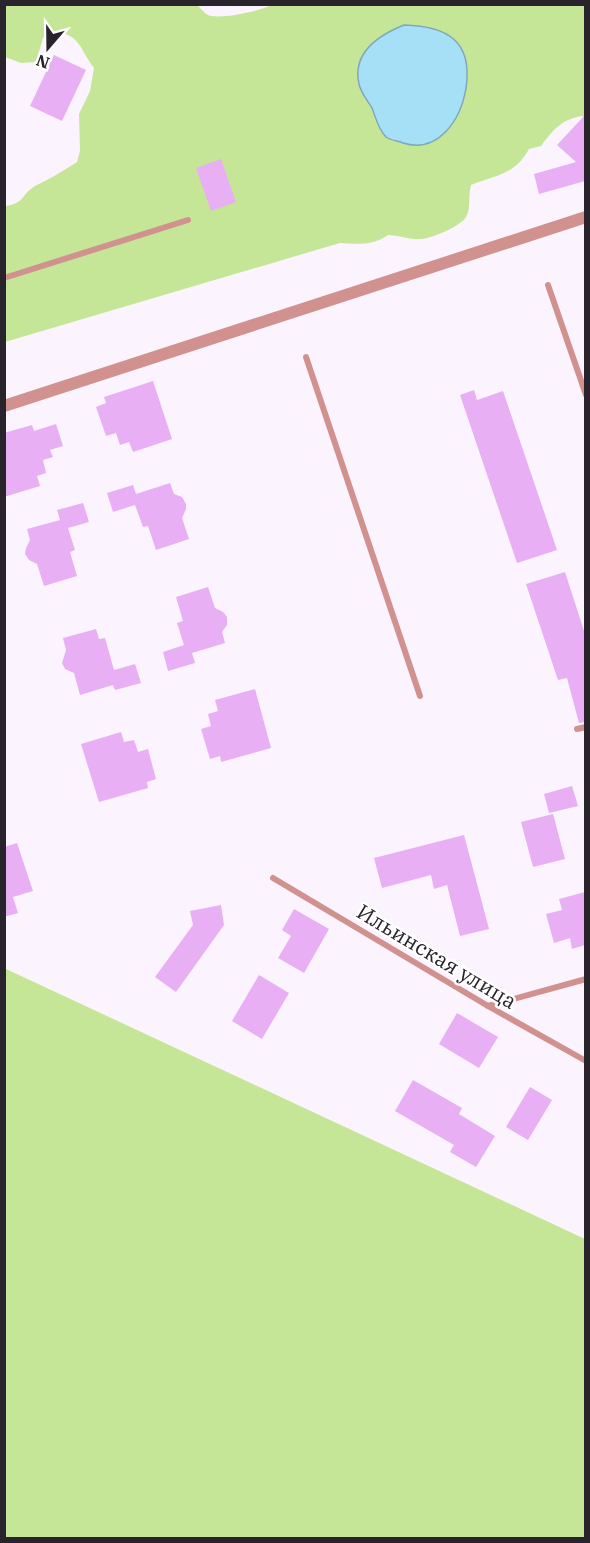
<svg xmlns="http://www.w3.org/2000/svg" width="590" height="1543" font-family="'IBM Plex Serif',serif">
<rect width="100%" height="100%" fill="#fbf4fe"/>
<g fill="#c6e697" fill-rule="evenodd">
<path d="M273,4l312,1v113l-3,-2c-20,3 -29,14 -41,30l-12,3c-14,26 -33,26 -58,36 -3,11 0,24 -5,32 -5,9 -35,22 -46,22 -11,1 -21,-4 -32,-4 -16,11 -30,9 -48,8l-335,99v-136c21,-3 15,-11 30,-20 15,-7 28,-15 42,-24l3,-11 -1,-37 11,-23 4,-23c-16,-21 -12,-33 -42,-37l-9,7 -7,24 -15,1 -16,-6v-52h192c3,2 7,8 11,10 11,5 54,-4 65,-11zM416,25l34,12 -5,97c-28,19 -39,9 -65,-5l-9,-22 -7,-10z"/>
<polygon points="4,968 585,1239 585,1538 5,1538"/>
</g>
<path fill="#a6e0f7" stroke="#80a7ba" stroke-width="1.5" d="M404,25c43,1 69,16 62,63 -5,31 -27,66 -63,55 -5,-2 -13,-3 -17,-6 -8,-8 -10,-19 -14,-29 -5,-8 -11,-15 -13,-24 -7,-31 20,-49 45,-59z"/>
<g fill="#e8aff5">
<polygon points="54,55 86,70 62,121 30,106"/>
<polygon points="585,115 585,181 539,194 534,174 576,162 557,145"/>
<polygon points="221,159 236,202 211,211 196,168"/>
<polygon points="153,381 172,439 133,452 129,442 120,445 116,433 106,436 96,407 106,403 104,397"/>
<polygon points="474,390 477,400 503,391 557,550 517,563 460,395"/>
<polygon points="56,424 63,446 50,450 53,457 43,460 46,473 37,476 40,486 4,497 4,433 32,425 34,431"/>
<polygon points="170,483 174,494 182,497 186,504 186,509 182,518 189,539 156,550 148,526 143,527 135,505 113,512 107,493 133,485 136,494"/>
<polygon points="83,503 89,522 68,528 75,550 70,552 77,576 44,586 37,564 29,560 25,554 26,548 30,540 27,529 60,520 57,510"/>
<polygon points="565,572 585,634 585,722 579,723 567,678 558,680 526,584"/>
<polygon points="208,587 215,608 223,612 227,617 227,625 222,632 225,643 192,653 195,663 168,671 163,652 184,645 177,623 183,621 176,597"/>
<polygon points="96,629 99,639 105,638 114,670 135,664 141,683 115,690 113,685 80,695 74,673 65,669 62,663 66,650 63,638"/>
<polygon points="255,689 271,748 221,762 220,756 210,759 201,729 211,726 208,714 218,711 215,700"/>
<polygon points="121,732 124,742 134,740 138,752 148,749 156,779 147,782 148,788 99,802 81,744"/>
<polygon points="572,786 578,806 549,813 544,794"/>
<polygon points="553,814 565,859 533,867 521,822"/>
<polygon points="464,835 489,929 460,936 447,885 434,889 431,875 382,888 374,858"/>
<polygon points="17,843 33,891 13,897 18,913 4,917 4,847"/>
<polygon points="585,892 585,945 572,949 570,938 554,943 546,914 562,910 559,899"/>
<polygon points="221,905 224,925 176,992 155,977 193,925 190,911"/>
<polygon points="294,909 329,929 304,973 278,958 291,936 282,930"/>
<polygon points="259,975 289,993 262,1039 232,1021"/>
<polygon points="457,1013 498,1037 479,1068 439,1044"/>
<polygon points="413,1080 462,1108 459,1114 495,1136 476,1167 450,1152 454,1145 395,1111"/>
<polygon points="530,1087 552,1100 528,1140 506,1127"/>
</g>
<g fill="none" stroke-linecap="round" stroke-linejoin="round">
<g stroke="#d1928f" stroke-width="6">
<polyline points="4,278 188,220"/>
<polyline points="548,285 586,395"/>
<polyline points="306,357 420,696"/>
<polyline points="577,729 586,727"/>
<polyline points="273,878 488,1006 586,1061"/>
<polyline points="488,1006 586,979"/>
</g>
<polyline stroke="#d1928f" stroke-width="12" points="4,406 586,217"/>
</g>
<g text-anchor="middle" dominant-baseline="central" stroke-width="5" stroke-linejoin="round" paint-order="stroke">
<g font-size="21" fill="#29232c" stroke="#fff">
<text transform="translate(437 956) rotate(31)">Ильинская улица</text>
</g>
</g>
<rect width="590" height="1543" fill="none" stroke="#29232c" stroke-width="12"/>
<g transform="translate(48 48) rotate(200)" stroke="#ffffff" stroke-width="4.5" paint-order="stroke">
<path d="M0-4.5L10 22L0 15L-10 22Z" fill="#29232c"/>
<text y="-9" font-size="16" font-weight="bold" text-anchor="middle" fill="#29232c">N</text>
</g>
</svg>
